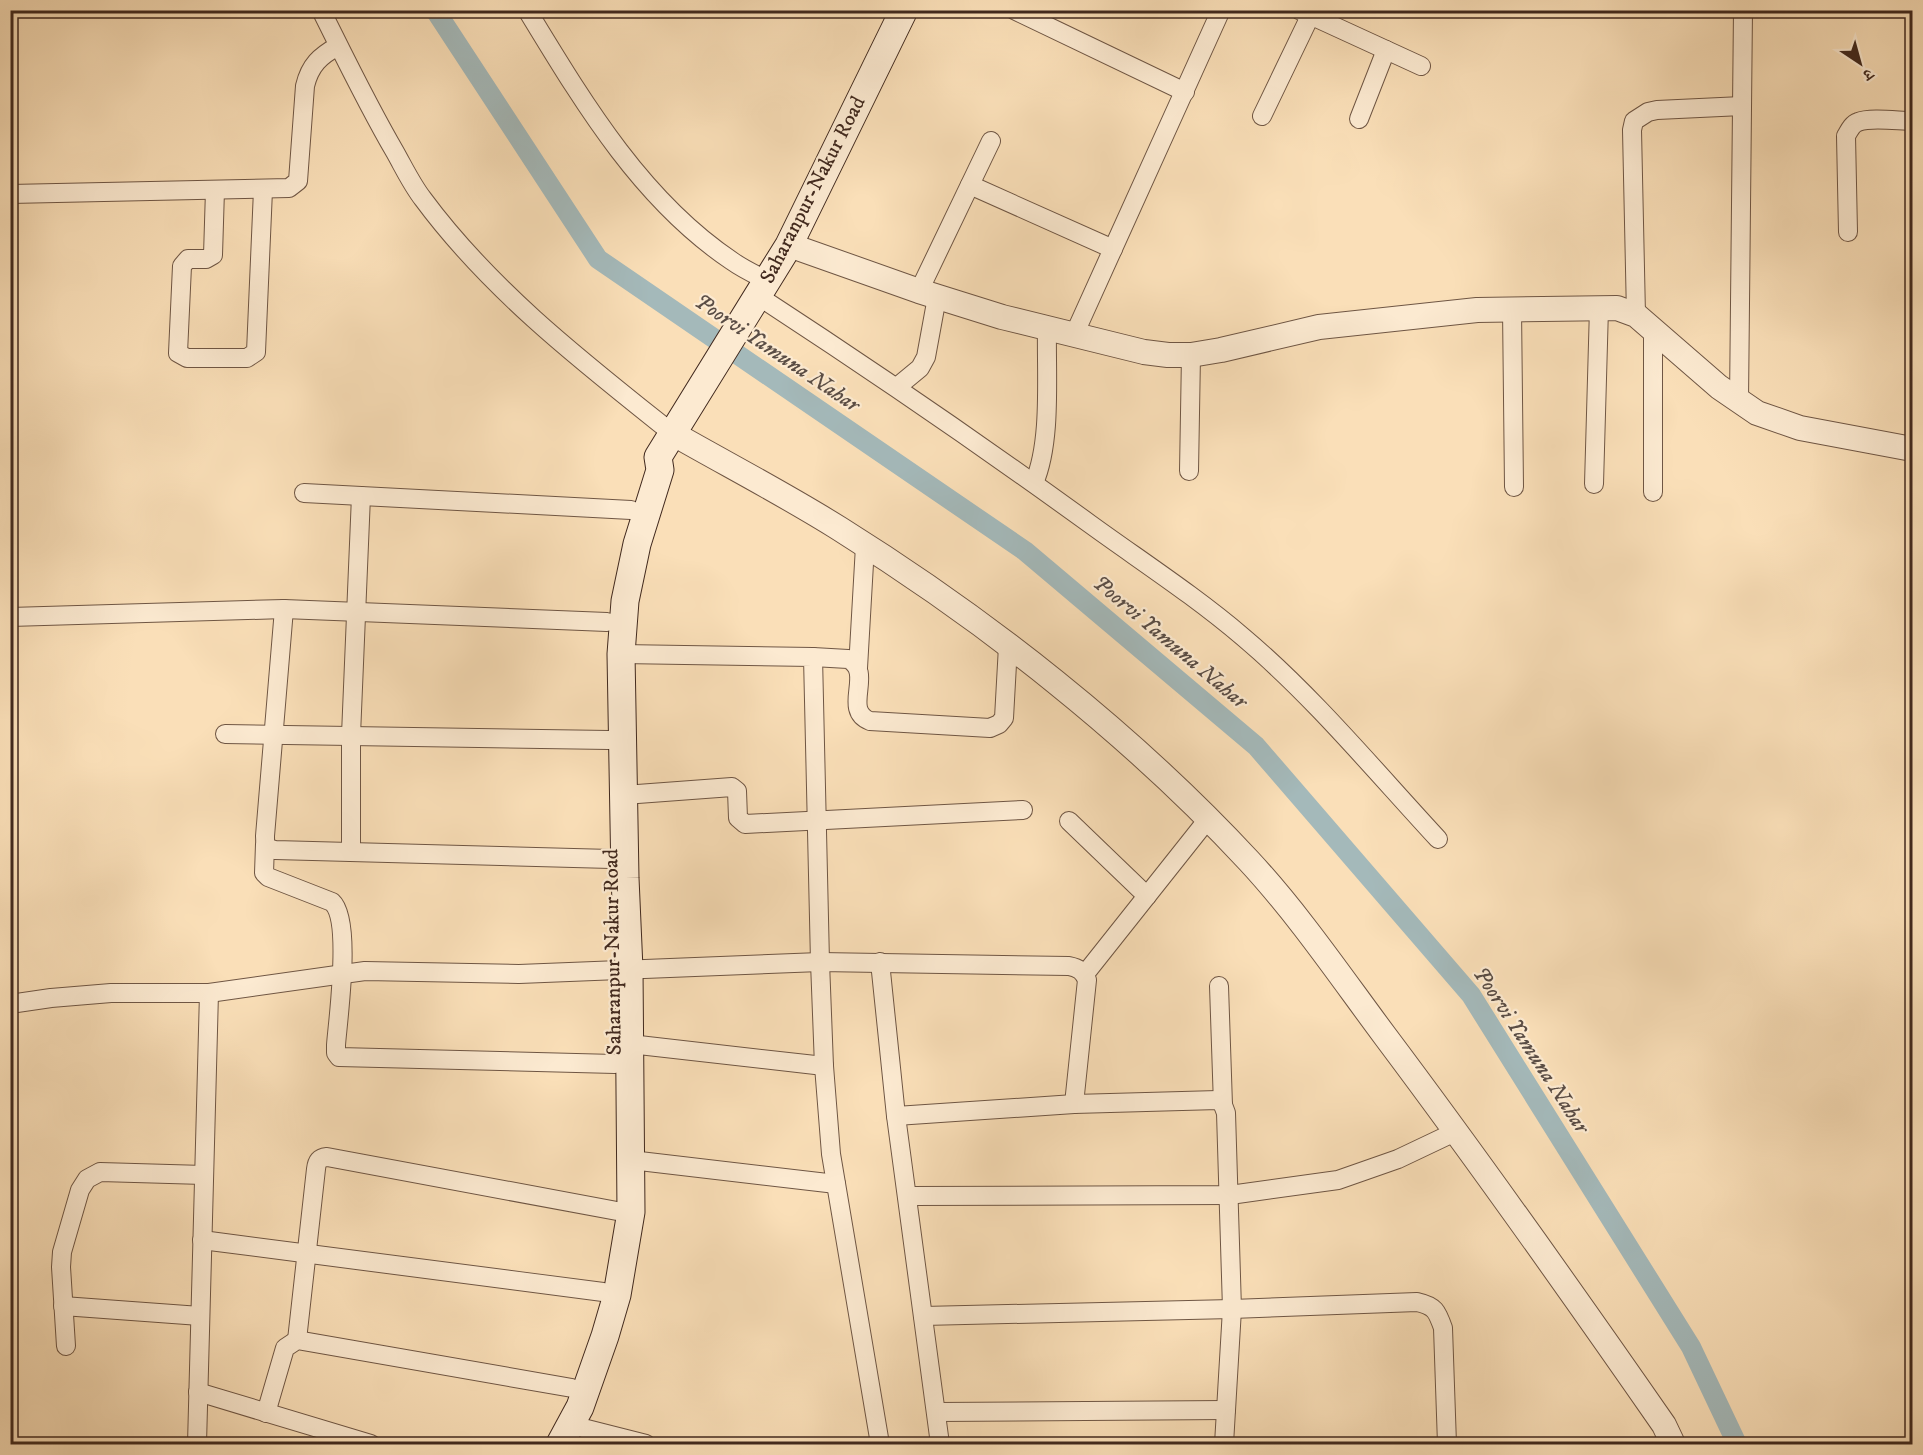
<svg xmlns="http://www.w3.org/2000/svg" width="1923" height="1455" font-family="'IM FELL DW Pica','Noto Serif Devanagari',serif">
<rect width="100%" height="100%" fill="#fadfb8"/>
<filter id="stains"><feTurbulence type="fractalNoise" baseFrequency=".00333" numOctaves="4"/><feColorMatrix values="0 0 0 0 .2 0 0 0 0 .09 0 0 0 0 .02 0 0 0 .5 -.17"/></filter>
<radialGradient id="worn" r=".72"><stop offset=".6" stop-color="#630" stop-opacity="0"/><stop offset="1" stop-color="#630" stop-opacity=".3"/></radialGradient>
<g fill="none" stroke-linecap="round" stroke-linejoin="round">
<polyline stroke="#a4b9ba" stroke-width="20" points="435,10 598,259 1025,551 1256,746 1471,995 1691,1347 1737,1444"/>
<defs>
<g id="minor">
<path d="M321,10c24,48 47,96 74,142 9,16 17,33 28,47 68,92 161,164 249,234"/>
<path d="M527,10c56,92 114,190 205,251 11,8 24,14 36,20"/>
<polyline points="1014,10 1185,92"/>
<polyline points="1299,10 1421,66"/>
<polyline points="1262,116 1313,10"/>
<polyline points="1359,119 1386,50"/>
<polyline points="970,185 1113,249"/>
<polyline points="215,190 213,255 206,259 188,259 182,266 178,353 187,358 247,358 256,352 263,190"/>
<path d="M10,194l279,-6 9,-7 7,-95c5,-21 15,-30 33,-40"/>
<path d="M1848,232l-2,-96c3,-5 6,-12 12,-14 12,-5 41,-1 54,-1"/>
<polyline points="919,291 991,141"/>
<path d="M758,296c112,73 223,149 332,228 51,37 105,72 153,113 70,59 132,134 195,202"/>
<polyline points="1512,309 1514,487"/>
<polyline points="1636,315 1632,130 1634,121 1648,112 1657,110 1742,106"/>
<polyline points="1653,329 1653,492"/>
<polyline points="1074,335 1221,10"/>
<polyline points="897,387 920,368 926,357 937,297"/>
<polyline points="1739,401 1743,10"/>
<polyline points="1189,471 1191,355"/>
<path d="M1034,483c18,-42 12,-108 13,-155"/>
<polyline points="1594,484 1599,308"/>
<polyline points="304,493 631,510"/>
<path d="M284,609l-19,227c0,9 1,12 10,14l336,9"/>
<polyline points="10,617 284,609 607,622"/>
<polyline points="621,654 813,657 820,962 824,1066 831,1154 880,1444"/>
<path d="M813,657l35,2c27,13 -7,51 22,62l120,7 9,-4 5,-6 4,-72"/>
<polyline points="858,668 865,546"/>
<polyline points="225,734 609,740"/>
<polyline points="624,795 732,787 737,791 738,818 745,824 1023,810"/>
<polyline points="1069,821 1147,896"/>
<path d="M265,844l-1,29 4,4 64,25c20,18 6,116 4,143v8l3,4 276,7"/>
<polyline points="351,852 351,735 361,496"/>
<polyline points="880,962 896,1116 940,1444"/>
<polyline points="1085,974 1208,819"/>
<polyline points="1219,986 1223,1105"/>
<path d="M10,1004l41,-6 60,-5h98l156,-22 154,3 301,-12 249,4c10,2 14,5 18,14l-13,124"/>
<polyline points="630,1044 824,1066"/>
<polyline points="896,1116 1074,1104 1218,1100 1223,1105 1226,1113 1232,1309 1224,1444"/>
<polyline points="631,1160 836,1184"/>
<polyline points="907,1196 1230,1195 1338,1180 1398,1159 1457,1131"/>
<polyline points="202,1240 603,1292"/>
<polyline points="63,1306 200,1316"/>
<path d="M923,1316l309,-7 185,-7c18,4 20,9 26,26l4,116"/>
<path d="M297,1340l19,-171c1,-8 3,-11 11,-12l290,54"/>
<polyline points="66,1346 61,1267 62,1252 80,1190 87,1179 100,1172 204,1175"/>
<polyline points="198,1392 371,1444"/>
<polyline points="937,1412 1226,1410"/>
<polyline points="266,1413 285,1348 297,1340 572,1388"/>
<polyline points="571,1425 646,1444"/>
<polyline points="197,1444 209,993"/>
</g>
<g id="tertiary">
<polyline points="789,245 919,291 1002,317 1144,352 1168,355 1191,355 1221,350 1319,327 1477,310 1617,308 1636,315 1719,387 1757,413 1800,428 1912,449"/>
<path d="M672,433c56,32 114,62 168,96 147,92 291,205 409,332 50,54 92,116 136,175 96,128 188,258 279,389l9,19"/>
</g>
<polyline id="secondary" points="560,1444 580,1407 605,1336 617,1295 631,1212 629,969 625,878 621,654 625,601 637,544 660,470 658,457 789,245 904,10"/>
</defs>
<use href="#minor" stroke="#6f5644" stroke-width="20"/>
<use href="#tertiary" stroke="#6f5644" stroke-width="26"/>
<use href="#secondary" stroke="#41291e" stroke-width="29"/>
<use href="#minor" stroke="#fcead1" stroke-width="18"/>
<use href="#tertiary" stroke="#fcead1" stroke-width="24"/>
<use href="#secondary" stroke="#fcead1" stroke-width="27"/>
</g>
<g text-anchor="middle" dominant-baseline="central" stroke-width="4.5" stroke-linejoin="round" paint-order="stroke">
<g font-size="21" fill="#41291e" stroke="#fcead1">
<text transform="translate(813 190) rotate(-63)">Saharanpur-Nakur Road</text>
<text transform="translate(613 952) rotate(-91)">Saharanpur-Nakur Road</text>
</g>
<g font-size="22" font-style="italic" fill="#5a4d45" stroke="#fcead1">
<text transform="translate(777 353) rotate(34)">Poorvi Yamuna Nahar</text>
<text transform="translate(1170 642) rotate(40)">Poorvi Yamuna Nahar</text>
<text transform="translate(1531 1050) rotate(57)">Poorvi Yamuna Nahar</text>
</g>
</g>
<rect width="1923" height="1455" fill="none" stroke="#fadfb8" stroke-width="36"/>
<rect x="12" y="12" width="1899" height="1431" fill="none" stroke="#41291e" stroke-width="3"/>
<rect x="18" y="18" width="1887" height="1419" fill="none" stroke="#41291e" stroke-width="1.5"/>
<g transform="translate(1860 63) rotate(144)" stroke="#fcead1" stroke-width="4.5" paint-order="stroke">
<path d="M0-4.5L10 22L0 15L-10 22Z" fill="#41291e"/>
<text y="-9" font-size="16" font-weight="bold" text-anchor="middle" fill="#41291e">उ</text>
</g>
<rect width="100%" height="100%" filter="url(#stains)"/>
<rect width="100%" height="100%" fill="url(#worn)"/>
</svg>
